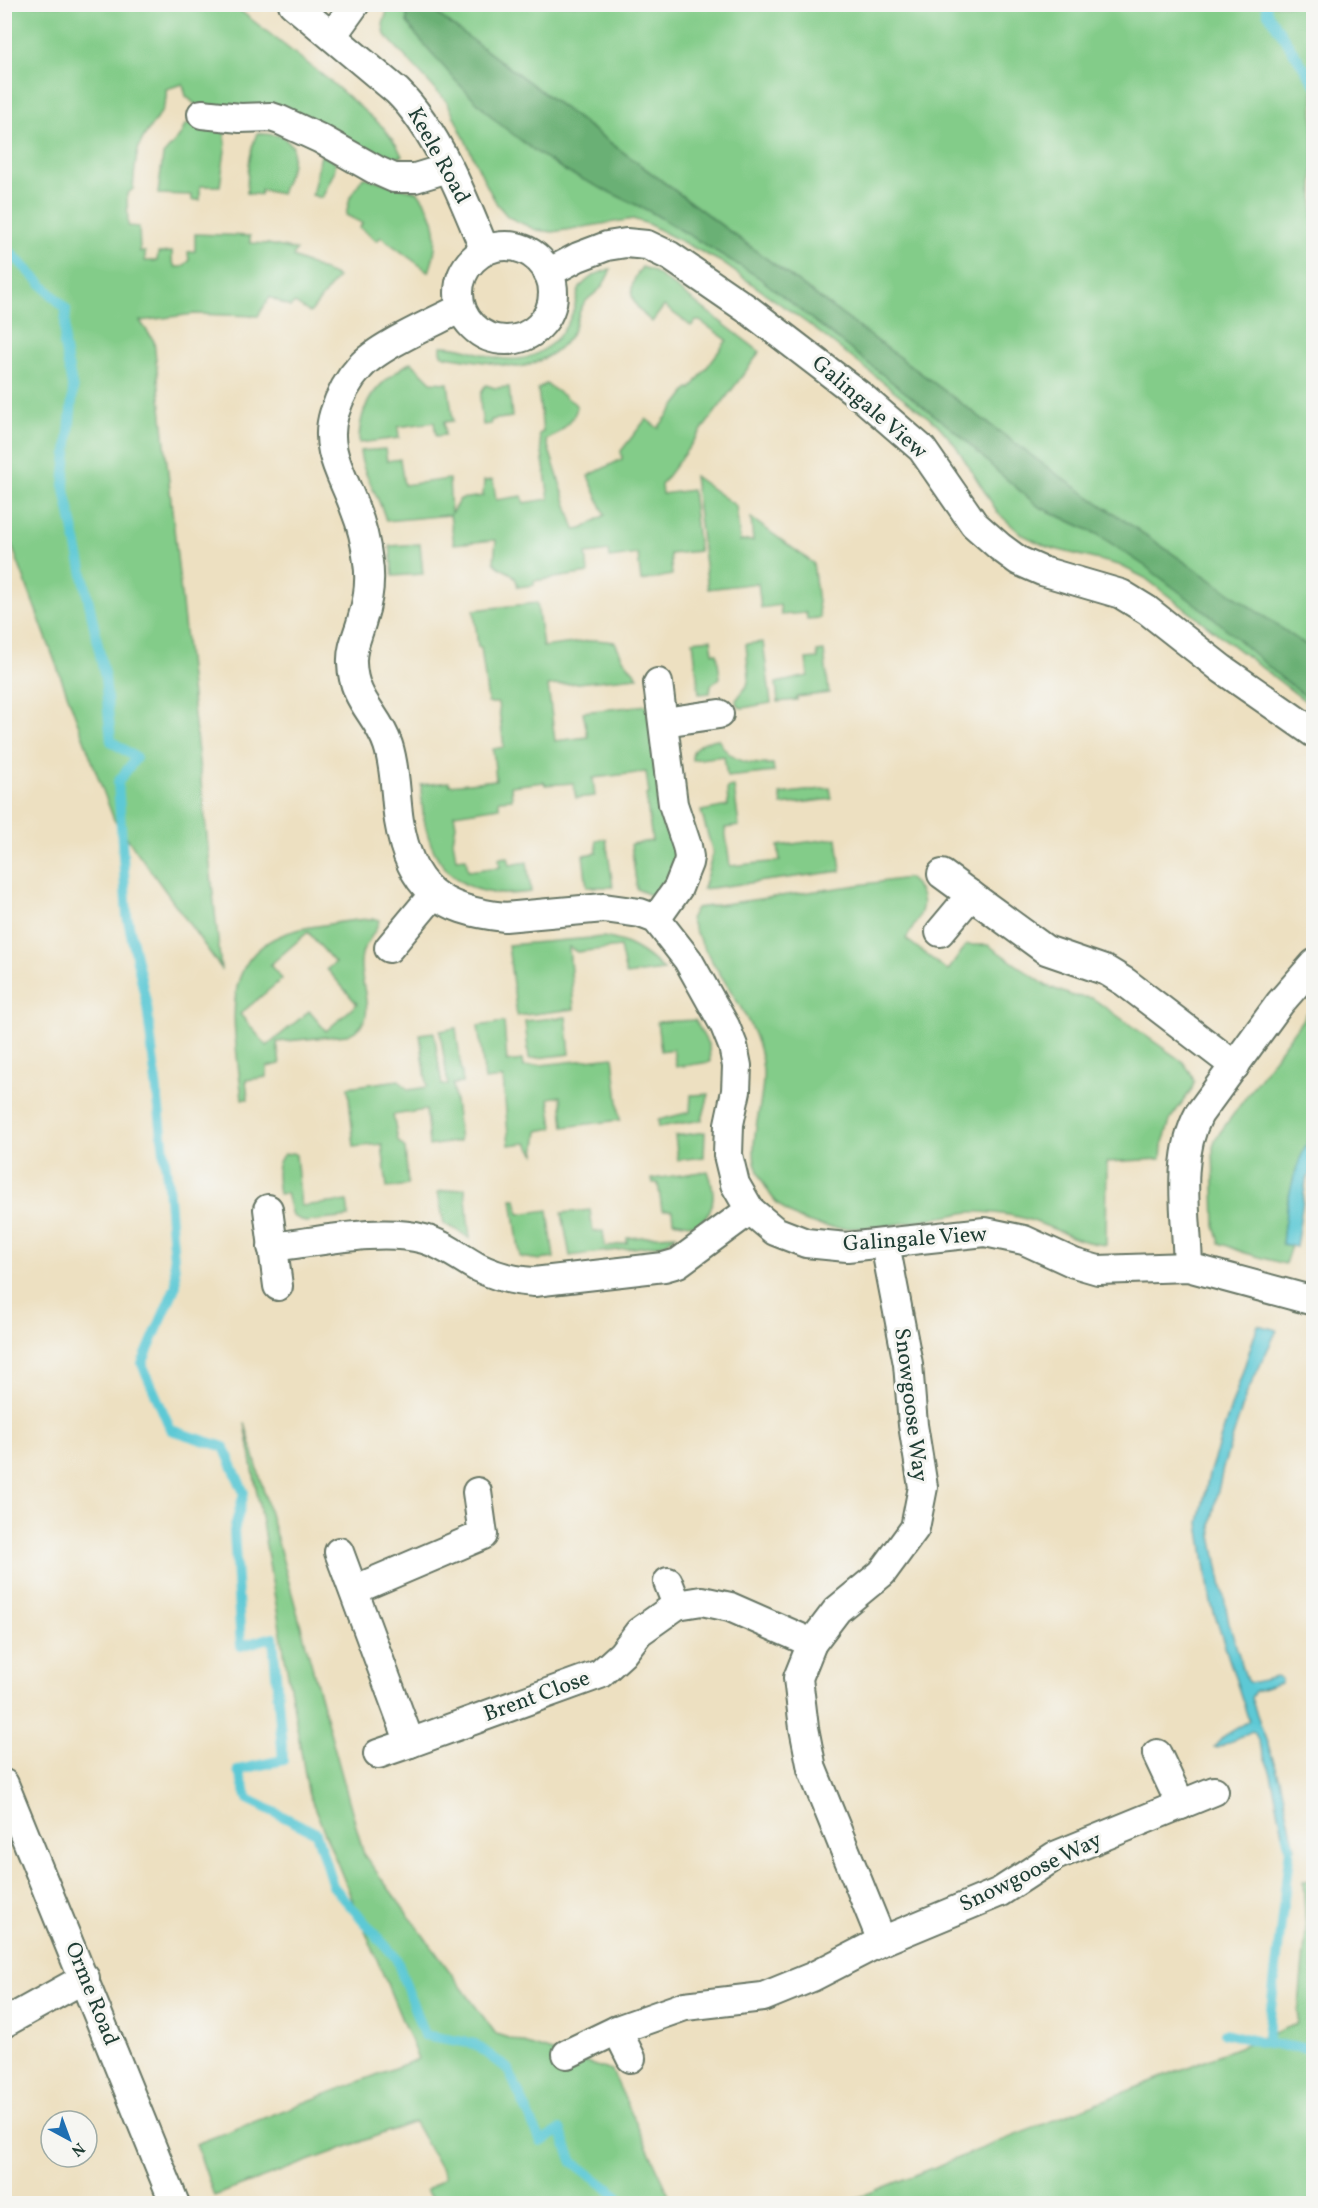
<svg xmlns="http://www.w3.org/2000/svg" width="1318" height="2208" font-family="Vollkorn,serif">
<rect width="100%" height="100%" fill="#f6f6f2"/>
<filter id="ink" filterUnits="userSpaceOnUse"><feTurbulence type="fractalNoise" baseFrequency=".0167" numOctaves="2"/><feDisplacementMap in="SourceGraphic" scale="12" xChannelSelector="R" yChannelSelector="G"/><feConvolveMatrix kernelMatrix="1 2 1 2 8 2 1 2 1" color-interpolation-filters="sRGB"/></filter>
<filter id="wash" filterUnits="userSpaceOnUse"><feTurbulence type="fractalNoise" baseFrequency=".008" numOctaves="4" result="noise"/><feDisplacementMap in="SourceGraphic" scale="24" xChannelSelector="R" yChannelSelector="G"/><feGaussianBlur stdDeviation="1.35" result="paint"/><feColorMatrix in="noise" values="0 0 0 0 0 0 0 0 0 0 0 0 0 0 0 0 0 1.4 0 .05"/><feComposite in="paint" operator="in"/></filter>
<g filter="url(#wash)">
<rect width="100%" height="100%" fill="#ede0c1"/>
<g fill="#83cc89" stroke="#51845e" stroke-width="1.5" fill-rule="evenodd">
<path d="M5,5h228l97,76 53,46 14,19 5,10 -15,6 -191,-57 -10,-9 -3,-12 -17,5c3,26 -20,36 -27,58 -4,13 -5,28 -6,42l-6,5 1,32 11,1 1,25h5v9h12l1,-8 14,-1v8l3,7h7l7,-6 -1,-9 7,-1v-17l55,2v7l18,1 28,6 -3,7 45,20 -28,36 -15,-10 -5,4 -20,-10 -12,19 -64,-2 -54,7 14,20 67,627 -107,-148 -109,-293z"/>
<polygon points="389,5 408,5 407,22 651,212 757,276 961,436 997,471 1038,506 1097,534 1145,566 1216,619 1278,675 1313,702 1313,707 1145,578 1119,565 1047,547 1021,534 998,513 956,446 938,425 811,326 721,262 648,224 633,219 553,232 536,230 508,217 497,204 488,188 447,102 385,35 383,24"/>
<polygon points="425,5 1313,5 1313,650 1055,473"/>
<polygon points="192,123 224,130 226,143 220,186 200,186 200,200 192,200 192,195 158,194 163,155 180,136 185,125"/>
<path d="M257,133l25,3 11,11 -1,17 -11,30 -20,-4 -1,5 -13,-2c0,-22 2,-40 10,-60z"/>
<polygon points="321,155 336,162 334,172 322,198 312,195"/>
<path d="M363,177l55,15c20,26 22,49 11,80l-48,-35 -4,4 -17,-13 2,-5 -16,-8 4,-18z"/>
<path d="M642,267l9,3 19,13 90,69 -99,133 1,9 30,-4 7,61 -29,3 2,21 -31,6 -3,-27 -28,4 -1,-7 -23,3 2,19 -54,8v4l-16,2c-4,-20 -14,-12 -24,-25l2,-22 -42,4 -4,-29 -64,6c-6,-25 -24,-45 -26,-70l25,-2 2,12 13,-2 4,26 45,-6 2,35 9,-15 23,-3 1,-15 9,-1 3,20 26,-4 2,7 25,-4 -10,-65 4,-2 -5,-43 8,-5 28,19 3,4c-2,13 -19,28 -31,33l29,90 7,-1 23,-14 -17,-39 34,-17 -1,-8 25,-32 12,9 31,-40 2,1 36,-49 -27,-19h-4l-5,5 -27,-20 -12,16c-21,-17 -28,-32 -10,-55z"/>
<path d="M611,269c-3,7 -6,14 -11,20 -6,6 -13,9 -17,16 -6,9 -6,21 -12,30 -12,17 -35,31 -55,32l-71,-11 -4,-2v-8c27,-1 50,16 77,13 24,-2 46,-23 54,-45 4,-8 4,-19 8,-26 7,-10 19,-16 31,-19z"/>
<path d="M411,362l20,20 17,1 5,38 -9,1 1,13 -9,1 -2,-14 -36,5 1,11 -40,5c0,-41 18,-60 52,-81z"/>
<path d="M486,385l9,3 14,-1 3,30 -21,3v4l-8,1c-1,-11 -7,-30 3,-40z"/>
<polygon points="694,476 736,506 740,541 753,541 751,518 813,563 820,618 807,619 806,613 781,615 780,605 761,608 758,583 708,589"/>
<polygon points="420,544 423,574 393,576 390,546"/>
<path d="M537,603l6,44 53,-7 19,2 7,15 16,20 -90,9 7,55 33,-4 -5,-25 64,-7 16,122 11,20 1,13 -13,28 -10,8 -15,-7 -6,-45 21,-3 -6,-46 3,-1 -3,-22 -53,6 2,18 -19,2 -3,-15 -28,2 -1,-3 -33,4 1,13 -13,1v7l-45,7 2,11 -3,15 3,19 10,-1 2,13 32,-4 -1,-9 9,-1 2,8 17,-3 4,30c-9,1 -19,2 -28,2 -64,-4 -81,-53 -82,-109l28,-3 1,3 46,-5 -3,-31 11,-2 -6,-44h-10l-7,-56h-3l-4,-37z"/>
<polygon points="711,639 713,653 717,653 720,678 711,685 710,693 699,694 693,641"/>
<polygon points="763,642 771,703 743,708 739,707 736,700 747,686 749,677 746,644"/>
<polygon points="824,651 829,693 797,697 797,700 778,702 776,683 808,676 806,659 818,658 817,652"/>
<path d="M718,739c12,23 30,26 55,25l1,8 -47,5 -3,-21 -32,4c-1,-15 13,-19 26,-21z"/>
<polygon points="734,787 739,826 725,828 730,866 780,861 778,846 837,838 841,871 703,889 713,853 701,811 728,806 727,788"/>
<polygon points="830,788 832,799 782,805 780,794"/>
<polygon points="606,839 613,887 587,887 583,855 597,853 596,840"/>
<path d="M908,878c27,22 11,39 -2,61l42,32 18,-26h22l59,41 26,10 19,2 91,64 8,11 3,9 -2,7 -21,29 -9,28 -1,13 -54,3 -1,83c-26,-2 -36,-10 -60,-19 -21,-9 -43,-13 -66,-14 -11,-1 -22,2 -32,4 -53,7 -138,32 -176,-19 -9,-13 -18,-29 -18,-45 -1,-27 11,-55 9,-82 -4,-54 -54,-101 -73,-151l6,-11z"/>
<path d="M377,919l2,1c-2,13 -14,22 -17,34 -7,29 23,67 -15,81l-70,7 3,22 -13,3v10l-21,3 2,19h-6c-8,-79 -31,-158 75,-173 19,-3 41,-8 60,-7zM308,932l27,31 -8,6 30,35 -31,27 -17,-20 -42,35 -27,-32 42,-35 -12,-14z"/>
<path d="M603,937c26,4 42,15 61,33l-38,5 -6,-28 -43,5 -8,-5 5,62 -57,7 -9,-71z"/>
<polygon points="1313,1005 1313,1131 1288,1198 1282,1244 1291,1246 1285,1264 1245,1253 1220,1243 1215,1226 1213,1147 1216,1138"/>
<polygon points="566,1017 570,1054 529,1059 525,1021"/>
<polygon points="695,1020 709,1046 710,1062 676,1067 673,1049 661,1051 657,1022"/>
<polygon points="504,1022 507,1062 522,1060 523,1067 613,1057 620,1120 564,1127 561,1096 549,1098 553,1128 538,1131 535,1154 527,1143 509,1145 503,1078 485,1080 478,1026"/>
<polygon points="456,1028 463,1083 453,1084 460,1141 429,1146 426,1110 393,1115 398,1141 405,1148 408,1185 387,1188 382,1144 354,1147 348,1087 399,1080 408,1090 427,1087 420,1034 434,1032 442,1085 448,1085 440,1031"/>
<polygon points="709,1094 702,1120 659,1127 658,1120 690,1112 691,1095"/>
<polygon points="705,1132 704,1157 678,1160 675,1136"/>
<path d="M293,1153l3,2 5,51 46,-5 2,16 -44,5 -13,-6 -6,-23 -7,1c-2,-14 -5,-29 5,-40z"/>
<path d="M708,1171c8,21 9,42 -13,54l-22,-4 -1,-11h-10l-4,-27h-5l-1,-4z"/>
<polygon points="465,1188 470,1239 457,1230 444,1224 438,1192"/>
<polygon points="512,1199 516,1199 519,1214 548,1210 554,1258 540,1260 520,1257"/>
<polygon points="590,1210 593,1232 603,1231 605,1247 627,1243 627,1238 676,1235 665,1244 570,1256 562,1213"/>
<polygon points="245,1423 364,1855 496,2034 612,2071 673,2203 435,2203 426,2191 445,2177 414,2122 214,2196 196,2144 418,2059 308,1792"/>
<polygon points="1313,1881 1313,2203 844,2203 1297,2024 1306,1931 1303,1882"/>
</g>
<polygon fill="#6ab075" stroke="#447654" stroke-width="1.5" points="408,5 425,5 1055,473 1313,650 1313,702 1278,675 1215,619 1145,566 1097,534 1038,506 997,471 961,436 757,276 651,212 567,172 536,152 497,122 456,81 417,36 407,22"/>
<g fill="#5dc9d5" stroke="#3e8384" stroke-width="1.5">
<path d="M1313,1131v37l-7,13 -10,66 -14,-3c4,-41 11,-77 31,-113z"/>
<polygon points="1258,1325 1277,1330 1246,1395 1223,1468 1211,1523 1212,1536 1229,1623 1247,1681 1251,1683 1276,1677 1281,1679 1281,1683 1255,1691 1251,1698 1280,1779 1295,1848 1286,1849 1271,1774 1255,1733 1252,1731 1217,1748 1214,1747 1224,1736 1249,1721 1211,1603 1199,1523 1209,1474"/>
</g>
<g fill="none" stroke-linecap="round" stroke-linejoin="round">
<g stroke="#5dc9d5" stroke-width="10">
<polyline points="1266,4 1267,12 1314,83"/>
<polyline points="4,246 66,309 64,345 73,390 64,485 105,678 111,741 136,758 118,782 127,916 147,1006 168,1186 176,1285 142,1364 171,1430 224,1447 244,1493 234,1531 241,1646 273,1637 283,1760 238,1770 248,1799 316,1833 333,1886 396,1958 424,2035 475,2044 508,2069 541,2142 560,2130 573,2162 618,2196 620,2204"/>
<polyline points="1225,2033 1267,2044 1314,2049"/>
<polyline points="1267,2044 1290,1848 1287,1836"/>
</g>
</g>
</g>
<g filter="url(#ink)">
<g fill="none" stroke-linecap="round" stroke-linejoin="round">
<defs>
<g id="street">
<path d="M293,4l104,87c40,39 67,108 88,160"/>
<polyline points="332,36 355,4"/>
<polyline points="202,114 240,118 271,117 280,120 321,139 376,170 394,178 415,178 448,168"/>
<circle cx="506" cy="293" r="47"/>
<polyline points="548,273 578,257 607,246 626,243 647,245 670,256 750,311 862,397 922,449 974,524 1000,547 1019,561 1042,571 1121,594 1147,610 1222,669 1314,733"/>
<path d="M461,308c-26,14 -83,38 -101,59 -12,13 -21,31 -26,47 -11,36 10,63 21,95 7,17 11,35 13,53 3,19 0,39 -6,58 -4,15 -11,28 -10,43 1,38 26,51 36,82 8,24 7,51 11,76 11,67 40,89 106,96l99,-9 36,5 16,6 32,41 37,66 8,20 4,20 -1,25 -7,33 -1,31 7,29 15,26 25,21 31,12 41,4 138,-15 39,8 50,23 24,7 90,-3 126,34"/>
<polyline points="664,722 719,714"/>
<polyline points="942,874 1046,950 1107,971 1125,982 1235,1066"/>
<polyline points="656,919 678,888 688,863 689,857 687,846 673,804 658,683"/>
<polyline points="940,932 971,895"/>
<polyline points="389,948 433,895"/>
<polyline points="268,1209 278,1286"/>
<path d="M272,1247c46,-5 108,-20 152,-8 19,5 35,18 53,28 18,9 37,14 57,15l130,-15 14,-4 72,-53"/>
<path d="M1188,1267c-1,-49 -13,-108 11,-153l81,-111 34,-39"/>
<polyline points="339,1552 410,1743 600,1674 622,1654 639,1632 677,1605 702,1601 730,1607 812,1643"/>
<polyline points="668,1582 677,1605"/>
<polyline points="354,1590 483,1535 477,1492"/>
<polyline points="378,1754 410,1743"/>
<polyline points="1157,1754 1181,1805"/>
<polyline points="4,1784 175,2204"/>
<polyline points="882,1941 812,1769 804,1728 798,1678 812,1643 837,1610 882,1573 915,1528 923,1487 913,1425 908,1364 885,1244"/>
<polyline points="4,2023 85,1978"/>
<polyline points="617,2030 631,2058"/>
<polyline points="567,2054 617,2030 685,2006 763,1997 812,1977 882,1941 1000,1892 1055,1856 1214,1791"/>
</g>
</defs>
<use href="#street" stroke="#677665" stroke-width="32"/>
<use href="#street" stroke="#fff" stroke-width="28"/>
</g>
</g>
<g text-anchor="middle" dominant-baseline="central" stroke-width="6" stroke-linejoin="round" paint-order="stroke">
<g font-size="22" fill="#1f3d34" stroke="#f6f6f2">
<text transform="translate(438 156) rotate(61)">Keele Road</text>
<text transform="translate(869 408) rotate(41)">Galingale View</text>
<text transform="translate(915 1240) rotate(-4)">Galingale View</text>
<text transform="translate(910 1405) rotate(83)">Snowgoose Way</text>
<text transform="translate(537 1697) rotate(-20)">Brent Close</text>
<text transform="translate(1031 1873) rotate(-26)">Snowgoose Way</text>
<text transform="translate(91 1994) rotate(68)">Orme Road</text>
</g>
</g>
<rect width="1318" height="2208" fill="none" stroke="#f6f6f2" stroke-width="24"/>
<g transform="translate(69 2139) rotate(139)"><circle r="28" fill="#f6f6f2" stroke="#a0aca6" stroke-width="1.5"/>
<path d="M0-4.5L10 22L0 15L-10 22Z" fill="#1f6fb2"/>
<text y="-9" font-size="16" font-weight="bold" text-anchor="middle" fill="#1f3d34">N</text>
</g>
</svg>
